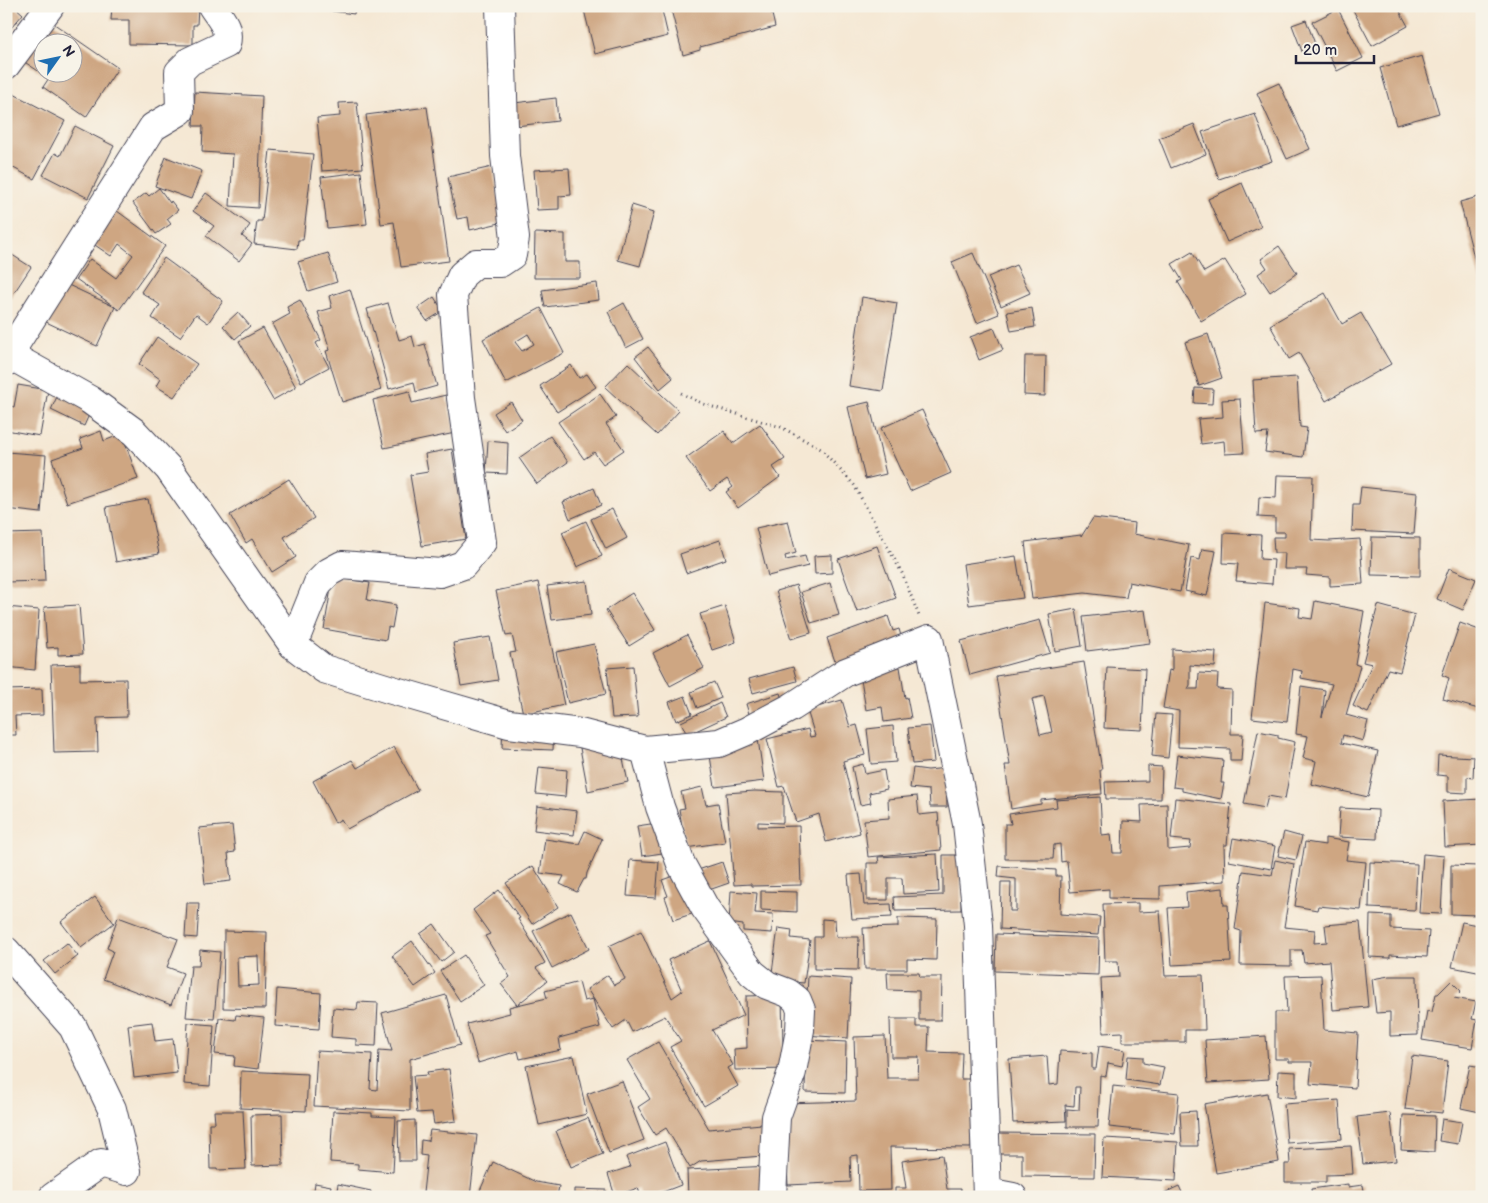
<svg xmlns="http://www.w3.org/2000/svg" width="1488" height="1203" font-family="'Balsamiq Sans',sans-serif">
<rect width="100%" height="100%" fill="#f7f3e8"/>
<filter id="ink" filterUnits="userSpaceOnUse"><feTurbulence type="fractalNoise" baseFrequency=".02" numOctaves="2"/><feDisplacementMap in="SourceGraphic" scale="10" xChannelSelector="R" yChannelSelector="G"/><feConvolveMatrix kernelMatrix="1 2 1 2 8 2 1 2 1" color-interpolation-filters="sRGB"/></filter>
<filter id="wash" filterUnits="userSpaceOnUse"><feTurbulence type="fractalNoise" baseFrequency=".0096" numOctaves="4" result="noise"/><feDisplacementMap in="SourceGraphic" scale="20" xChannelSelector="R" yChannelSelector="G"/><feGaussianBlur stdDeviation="1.12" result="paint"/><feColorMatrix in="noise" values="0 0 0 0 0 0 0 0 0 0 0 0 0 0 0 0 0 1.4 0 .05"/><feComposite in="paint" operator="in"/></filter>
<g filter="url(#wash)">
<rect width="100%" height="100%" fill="#f5e8d4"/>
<g id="blocks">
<g fill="#cea682" fill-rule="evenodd">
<polygon points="6,6 14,6 23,14 6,34"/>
<polygon points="112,6 198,6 197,25 193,25 193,45 129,44 129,20 111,20"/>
<polygon points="333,6 355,6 354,14 332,11"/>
<polygon points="583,6 661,6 668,36 595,54"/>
<polygon points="670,6 770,6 775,27 700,47 700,50 683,55"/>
<polygon points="1354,6 1397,6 1408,26 1372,46 1352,8"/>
<polygon points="1338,9 1363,58 1337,71 1312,22"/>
<polygon points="1306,20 1317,49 1303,54 1292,25"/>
<path d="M50,21l68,47 -32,49 -43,-30 6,-9 -26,-17zM42,42h30v30h-30z"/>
<polygon points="1422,56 1439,113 1396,125 1380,68"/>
<polygon points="1279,83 1310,149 1287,159 1257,93"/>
<polygon points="8,91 65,121 34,179 6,164 6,93"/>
<polygon points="195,92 262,96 258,208 230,206 233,154 202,152 203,126 193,126"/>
<polygon points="556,98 558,121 516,126 514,103"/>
<polygon points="357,102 363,168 322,171 317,118 340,116 339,103"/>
<polygon points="427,107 449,261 401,267 394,222 381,224 366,115"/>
<polygon points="1255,114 1272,161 1219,179 1202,132"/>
<polygon points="1194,124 1206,154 1171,168 1159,138"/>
<polygon points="75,126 114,146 88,198 43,175 55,153 60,156"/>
<polygon points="270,150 313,154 303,240 298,240 297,249 254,244 257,221 262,221"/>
<polygon points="166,157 202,171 191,199 155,186"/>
<polygon points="492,167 504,222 470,230 468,217 457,219 448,177"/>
<polygon points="569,168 571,195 559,196 559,209 537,210 534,170"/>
<polygon points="361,172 367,224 327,228 321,177"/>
<polygon points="1242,183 1261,227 1227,242 1208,199"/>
<polygon points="159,188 170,203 171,201 178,210 167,219 171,224 156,234 133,203 146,193 149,196"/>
<polygon points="206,193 250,225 242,236 252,244 239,261 206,236 214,226 193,211"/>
<polygon points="1478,197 1482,211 1481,285 1460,202"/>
<polygon points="632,205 654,212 640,266 618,260"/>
<polygon points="113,208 165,246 119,310 76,279 90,259 116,278 133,255 119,244 111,256 89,241"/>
<polygon points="535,233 565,234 565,262 580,262 580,278 534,278"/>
<polygon points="1279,246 1297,273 1270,292 1258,274 1267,268 1261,259"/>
<polygon points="6,251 31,267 6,305"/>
<polygon points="1192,252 1204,272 1225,260 1246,294 1201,321 1178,282 1182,280 1172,264"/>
<polygon points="328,253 337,282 308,291 298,262"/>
<polygon points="973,253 999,314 977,323 952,262"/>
<polygon points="164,258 223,301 208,323 196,314 180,337 152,318 160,305 141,292"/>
<polygon points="1016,265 1030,293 1001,306 988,277"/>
<polygon points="62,282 115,307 97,346 44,321"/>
<polygon points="597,283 599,300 545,307 542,290"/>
<polygon points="350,289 381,390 342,402 326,351 330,350 318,312 332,308 329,296"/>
<polygon points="1325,293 1342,324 1361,313 1391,364 1326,401 1299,353 1289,359 1270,325"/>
<polygon points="434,297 443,311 427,321 418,308"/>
<polygon points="862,297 897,303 883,391 849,386"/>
<polygon points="300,300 321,340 316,343 329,367 301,382 272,324 290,314 287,307"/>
<polygon points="388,303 399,340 412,336 415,347 425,344 437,386 416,392 414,382 389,389 367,309"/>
<polygon points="624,303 643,339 626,348 608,312"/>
<path d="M541,308l23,45 -58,30 -23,-44zM528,334l6,10 -12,7 -7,-9z"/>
<polygon points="1032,308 1035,327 1011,331 1007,312"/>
<polygon points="238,312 250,326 235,339 223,326"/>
<polygon points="263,328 296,387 273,400 239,341"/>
<polygon points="994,328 1003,350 979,360 970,337"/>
<polygon points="1208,334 1222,378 1199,386 1185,342"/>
<polygon points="157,337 197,364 174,397 156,386 160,379 139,364"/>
<polygon points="648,347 673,378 660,389 635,357"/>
<polygon points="1025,356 1046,356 1045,396 1024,395"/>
<polygon points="628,363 679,411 657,435 605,387"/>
<polygon points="571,365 579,378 587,374 596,387 557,412 540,386"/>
<polygon points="1297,377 1300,427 1307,428 1303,457 1265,452 1268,433 1256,434 1253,380"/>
<polygon points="18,385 48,390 40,436 6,430 7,405 14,407"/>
<polygon points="1195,388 1213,389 1212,404 1194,403"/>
<polygon points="409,391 412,403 446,395 455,433 384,448 373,400"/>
<polygon points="59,392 92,408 84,426 51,410"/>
<polygon points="600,394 616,417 606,424 624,450 603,464 594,452 584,459 558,422"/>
<polygon points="1240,399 1244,453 1225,454 1224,441 1201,444 1198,419 1223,417 1222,400"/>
<polygon points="511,402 522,420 505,431 494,413"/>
<polygon points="869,402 886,474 865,479 848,407"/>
<polygon points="922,410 951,473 910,491 881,428"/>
<polygon points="760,424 785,459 773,467 780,477 738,508 726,492 733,487 727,479 710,491 686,458 724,431 733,443"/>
<polygon points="101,431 104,441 122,434 138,479 67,503 52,459 83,448 80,439"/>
<polygon points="550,436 568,462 537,484 519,458"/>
<polygon points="488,441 508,443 507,474 486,473"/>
<polygon points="452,449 466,539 422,546 410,475 428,472 425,454"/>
<polygon points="6,452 46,455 41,513 6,509"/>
<polygon points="1277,475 1313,476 1311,540 1329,541 1360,539 1363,584 1330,586 1330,577 1306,575 1307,569 1284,569 1285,553 1274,553 1273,537 1285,537 1285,532 1275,532 1275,518 1258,517 1259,497 1276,498"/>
<polygon points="289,479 314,518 284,537 296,557 272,572 252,539 246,543 230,515"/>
<polygon points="1361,487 1417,493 1414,534 1352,531 1353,505 1359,505"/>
<polygon points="594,488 601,505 570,519 563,502"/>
<polygon points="148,499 159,554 116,562 106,507"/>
<polygon points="612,509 627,538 606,549 591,519"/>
<polygon points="1093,518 1135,523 1134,534 1189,545 1180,592 1129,582 1126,598 1085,593 1032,599 1025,542 1081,535 1081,537"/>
<polygon points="586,521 602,556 577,567 562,532"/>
<polygon points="788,521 796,553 785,556 786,560 805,556 808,566 768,576 756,528"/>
<polygon points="43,533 45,581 6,582 6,534"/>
<polygon points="1224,533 1261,535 1260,559 1274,560 1272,584 1236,581 1238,564 1223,563"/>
<polygon points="1372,537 1420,538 1420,576 1371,575"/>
<polygon points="720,540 726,559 686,573 680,554"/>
<polygon points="877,546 896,598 857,612 838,559"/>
<polygon points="1202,549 1216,551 1207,596 1185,591 1191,558 1200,560"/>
<polygon points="832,555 832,573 815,574 814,556"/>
<polygon points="1016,556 1023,598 969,605 963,564"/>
<polygon points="1449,568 1476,579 1463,610 1437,599"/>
<polygon points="333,577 370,583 367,600 396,605 392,628 388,627 386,640 324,629"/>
<polygon points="587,581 591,615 552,620 547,586"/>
<polygon points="538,582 564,705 523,714 510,653 516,652 512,635 506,636 496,591"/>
<polygon points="830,583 839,615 811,623 801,592"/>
<polygon points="796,585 811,633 791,639 776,591"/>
<polygon points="632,593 655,630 629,646 606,610"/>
<polygon points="1315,601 1364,611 1355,664 1360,666 1346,715 1368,721 1363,741 1343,735 1341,743 1378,751 1368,797 1311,784 1316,761 1303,758 1308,736 1296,734 1301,686 1325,690 1322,717 1332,684 1301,678 1302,671 1293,669 1287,722 1252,718 1265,603 1300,608 1299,617 1312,619"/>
<polygon points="79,605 83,654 58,655 58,647 47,648 44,607"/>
<polygon points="1378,605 1415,615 1400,672 1388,669 1368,713 1353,706 1372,664 1363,662"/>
<polygon points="725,606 736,642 712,650 700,614"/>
<polygon points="6,607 39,610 35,670 6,667"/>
<polygon points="1076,609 1082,646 1055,651 1049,614"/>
<polygon points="1145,610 1150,643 1087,651 1083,617"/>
<polygon points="888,616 893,631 899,629 903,643 839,673 827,638"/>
<polygon points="1040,620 1050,653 970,675 961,641"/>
<polygon points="1460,623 1482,631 1482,710 1443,699 1449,678 1442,675"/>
<polygon points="687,635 704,668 670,686 653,653"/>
<polygon points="490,637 498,680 461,686 453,643"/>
<polygon points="594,644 606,694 568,703 556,652"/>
<polygon points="1172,649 1216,652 1215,667 1190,665 1190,685 1188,689 1198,689 1199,673 1218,674 1217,689 1232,690 1231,734 1243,734 1241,761 1230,761 1230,749 1178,747 1179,711 1163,708 1169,670 1172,671"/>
<path d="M1084,662l18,108h-2l2,24 -61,6v4l-30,5 -6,-44h5l-14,-89zM1044,696l8,36 -12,3 -8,-36z"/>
<polygon points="80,664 80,680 126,679 127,717 97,718 98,752 54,753 51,665"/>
<polygon points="633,666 638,717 612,718 607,668"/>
<polygon points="793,667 797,681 753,693 749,679"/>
<polygon points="900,667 905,698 907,697 911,718 884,722 882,707 866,710 860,673"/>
<polygon points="1107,667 1145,669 1142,730 1104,728"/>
<polygon points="714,682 721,698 697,708 691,692"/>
<polygon points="42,689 43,715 15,716 16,735 6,735 6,690"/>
<polygon points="780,693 784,706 750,717 746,704"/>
<polygon points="685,696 692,714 676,721 669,702"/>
<polygon points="842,700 850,727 857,725 865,755 843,761 860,833 826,842 819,814 796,822 784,786 779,787 767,739 808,729 810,737 815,736 807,710"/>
<polygon points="720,703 726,717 687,735 681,722"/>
<polygon points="1156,714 1172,715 1168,758 1152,756"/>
<polygon points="503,723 554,726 553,750 502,748"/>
<polygon points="893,726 896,762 871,764 867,729"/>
<polygon points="930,726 934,762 912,764 908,728"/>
<polygon points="1258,731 1278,735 1278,738 1295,742 1285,799 1268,796 1265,808 1244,804"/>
<polygon points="757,732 764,781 715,787 710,756"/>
<polygon points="619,740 628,782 588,791 580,748"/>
<polygon points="394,747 418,790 347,829 341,819 335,823 313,781 352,760 357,768"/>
<polygon points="1177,755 1223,760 1221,783 1224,783 1221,799 1182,791 1182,788 1173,787"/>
<polygon points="1438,755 1474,757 1473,778 1467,777 1467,793 1448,792 1448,776 1437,775"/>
<polygon points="863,764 865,774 884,770 887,789 869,793 871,803 860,805 852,767"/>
<polygon points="1148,766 1162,767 1161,799 1106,799 1105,782 1148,781"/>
<polygon points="539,767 567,770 565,797 536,794"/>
<polygon points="913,768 928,770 946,768 947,807 930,807 929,790 910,788"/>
<polygon points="702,787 706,805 718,803 725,842 686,848 679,809 685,808 681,792"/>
<polygon points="755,791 783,792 783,823 758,822 758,827 799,826 801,885 751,886 751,884 734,885 726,793"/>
<polygon points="917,796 919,815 938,813 941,850 868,857 864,820 889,818 888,799"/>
<polygon points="1100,797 1102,835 1111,834 1113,853 1122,853 1123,821 1142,822 1141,805 1167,804 1168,850 1190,848 1191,841 1171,839 1175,798 1231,804 1227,845 1224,845 1225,881 1160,886 1160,899 1109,898 1109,889 1070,892 1067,861 1061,862 1060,844 1054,845 1053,859 1005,859 1005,824 1011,824 1009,814 1057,807 1056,800"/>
<polygon points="1482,799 1482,845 1445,847 1443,801"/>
<polygon points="537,806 577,811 574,835 534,830"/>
<polygon points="1340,808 1378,810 1377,839 1338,837"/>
<polygon points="664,822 669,852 642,856 637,826"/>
<polygon points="232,825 235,852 228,853 231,881 205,884 199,828"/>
<polygon points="585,831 602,839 587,873 586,879 584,879 577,892 560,884 564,876 540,873 545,839 579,844"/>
<polygon points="1284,832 1302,837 1296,860 1278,856"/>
<polygon points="1233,838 1275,846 1271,869 1229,861"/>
<polygon points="1325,838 1349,842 1346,860 1366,862 1361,910 1318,906 1317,910 1295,906 1305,842 1325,845"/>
<polygon points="937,854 939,892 903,894 902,878 888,878 888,900 867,900 867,863 879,863 878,857"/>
<polygon points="1423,854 1444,856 1441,914 1419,913"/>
<polygon points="943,855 961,855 961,910 895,911 894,897 943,895"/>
<polygon points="630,860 659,862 656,898 627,896"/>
<polygon points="1275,860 1294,864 1284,927 1315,930 1314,943 1327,942 1325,925 1360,922 1368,1007 1333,1010 1329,961 1304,963 1302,950 1291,950 1291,966 1240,965 1241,931 1235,929 1243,871 1272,875"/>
<polygon points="722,862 729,883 706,891 698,870"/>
<polygon points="1370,862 1417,864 1415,910 1369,908"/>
<polygon points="1451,865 1478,866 1478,871 1482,871 1482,910 1478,910 1477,915 1451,914"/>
<polygon points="533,866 558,907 532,924 506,883"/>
<polygon points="999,866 1056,870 1056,876 1061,876 1060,914 1100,917 1098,935 1000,929 1001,882 1011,882 1010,911 1016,911 1016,879 998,877"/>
<polygon points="682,873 701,911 673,920 665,897 668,896 662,880"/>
<polygon points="861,874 864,905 891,904 892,917 852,919 848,875"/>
<polygon points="1223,888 1224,905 1228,905 1231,962 1172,965 1168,908 1187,907 1186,892"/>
<polygon points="499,890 520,918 518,919 545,963 536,968 547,981 517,1005 547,998 545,991 579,982 584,1001 593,999 600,1027 559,1038 561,1050 520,1059 518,1051 478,1063 467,1024 510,1013 509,1007 517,1005 501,984 510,977 485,936 490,934 473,910"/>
<polygon points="731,891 757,893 755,913 773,914 772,933 743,931 743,925 729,923"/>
<polygon points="761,891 797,892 797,912 761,910"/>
<polygon points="95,897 114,923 81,948 61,922"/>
<polygon points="187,903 199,903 197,938 185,937"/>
<polygon points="1138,903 1138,912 1160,911 1165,976 1203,975 1205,1030 1185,1030 1185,1042 1122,1042 1122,1032 1103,1033 1101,978 1119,977 1118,961 1105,961 1103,904"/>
<polygon points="571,912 589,949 552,968 533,931"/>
<polygon points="1370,915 1391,916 1391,929 1429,931 1427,957 1390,955 1390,958 1369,957"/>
<polygon points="118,917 178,939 167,967 183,973 171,1005 103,979 113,951 107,948"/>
<polygon points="898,918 937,919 936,960 907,959 907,969 865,969 863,928 898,927"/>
<polygon points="822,919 835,920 836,937 859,937 858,970 814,969 814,937 822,937"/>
<polygon points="1462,922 1482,926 1482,973 1452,967"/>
<polygon points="434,924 454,952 441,962 420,934"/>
<polygon points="778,928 792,930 791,938 810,940 804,983 771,980"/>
<path d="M224,931l43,1 -2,77 -42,-1zM258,956l1,29 -21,1 -1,-29z"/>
<polygon points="641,931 672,998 682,991 668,960 710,941 744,1015 712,1030 733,1065 728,1068 738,1086 704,1106 670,1047 681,1041 665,1016 632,1032 626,1020 613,1029 587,989 608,975 614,985 625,979 609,946"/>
<polygon points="996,934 1099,938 1098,975 995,971"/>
<polygon points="412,941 435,973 415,987 392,956"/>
<polygon points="67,943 78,956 55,974 44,961"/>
<polygon points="200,950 220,952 214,1019 186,1017 191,966 199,966"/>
<polygon points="464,955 484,985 460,1001 440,971"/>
<polygon points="887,973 919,973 920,977 942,977 941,1020 919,1020 919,991 888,990"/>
<polygon points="1321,975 1324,1030 1358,1033 1355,1088 1310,1084 1312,1062 1289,1062 1289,1059 1275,1059 1275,1012 1287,1012 1285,976"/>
<polygon points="808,976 851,979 848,1038 805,1035"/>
<polygon points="1389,976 1417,976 1418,1035 1390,1036 1390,1012 1376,1013 1372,979"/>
<polygon points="1451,981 1461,991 1454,998 1476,1002 1472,1019 1477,1020 1472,1048 1422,1040 1427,1011 1432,1012 1436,994 1438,994"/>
<polygon points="277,989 321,993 319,1029 275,1026"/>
<polygon points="446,995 460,1045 410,1059 410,1111 314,1106 317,1051 372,1054 370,1089 377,1090 379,1050 392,1051 382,1013"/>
<polygon points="782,995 783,1047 790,1069 735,1070 734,1049 747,1048 746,996"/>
<polygon points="358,1002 378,1003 376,1046 356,1045 356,1039 331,1037 333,1008 357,1010"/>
<polygon points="236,1015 264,1018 258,1069 234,1066 235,1056 215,1054 219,1018 235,1020"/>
<polygon points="890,1019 916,1019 916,1027 929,1027 928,1052 962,1053 961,1079 971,1079 971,1148 890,1147 891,1190 859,1191 858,1155 850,1156 851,1182 788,1185 784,1103 856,1101 854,1037 885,1036 887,1078 918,1078 919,1057 891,1057"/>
<polygon points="152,1022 155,1041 173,1039 177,1073 134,1078 128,1025"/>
<polygon points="188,1023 214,1025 210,1086 184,1084"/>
<polygon points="1266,1036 1269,1079 1208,1083 1205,1040"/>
<polygon points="806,1040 846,1042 845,1093 805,1092"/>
<polygon points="658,1042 709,1129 772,1123 775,1155 701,1161 690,1168 666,1128 655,1135 638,1107 650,1099 627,1060"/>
<polygon points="1099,1046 1125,1050 1122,1066 1108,1063 1106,1076 1100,1075 1098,1127 1067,1127 1067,1109 1079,1110 1080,1087 1075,1087 1074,1106 1065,1105 1066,1121 1013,1123 1009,1059 1047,1056 1049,1085 1058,1084 1060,1051 1092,1053 1092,1069 1096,1069"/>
<polygon points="574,1056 587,1114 539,1125 526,1066"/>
<polygon points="1128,1056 1143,1057 1143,1063 1164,1067 1160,1085 1126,1080"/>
<polygon points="1412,1056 1448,1061 1442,1113 1405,1109"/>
<polygon points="1470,1065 1482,1067 1482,1105 1480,1112 1461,1108"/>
<polygon points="449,1069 456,1121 434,1124 432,1112 417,1113 413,1076 428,1075 427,1072"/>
<polygon points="241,1071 308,1074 306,1111 240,1108"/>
<polygon points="1278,1071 1296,1072 1296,1098 1277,1096"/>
<polygon points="622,1081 644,1140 609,1153 587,1094"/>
<polygon points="1113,1086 1179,1093 1175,1134 1109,1127"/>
<polygon points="1267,1093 1279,1162 1216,1173 1204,1104"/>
<polygon points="1339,1100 1342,1139 1287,1143 1284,1104"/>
<polygon points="214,1111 243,1111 246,1169 217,1170 217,1169 210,1169 209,1123 215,1123"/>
<polygon points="333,1111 372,1113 372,1116 396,1117 393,1172 358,1169 358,1164 330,1162"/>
<polygon points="1196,1111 1198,1146 1182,1146 1180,1112"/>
<polygon points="1390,1113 1396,1161 1363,1164 1357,1117"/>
<polygon points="282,1114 283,1165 252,1166 251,1115"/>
<polygon points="1403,1115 1435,1116 1434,1152 1401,1150"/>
<polygon points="588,1118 603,1154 571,1167 556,1131"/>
<polygon points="1442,1119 1462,1122 1458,1144 1439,1141"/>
<polygon points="415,1120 416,1161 399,1161 398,1121"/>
<polygon points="430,1130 477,1135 470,1197 423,1193 427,1156 420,1155 421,1140 428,1141"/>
<polygon points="996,1133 1095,1134 1094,1177 1022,1176 1022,1154 997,1154"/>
<polygon points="1104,1138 1178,1142 1176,1181 1102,1177"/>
<polygon points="665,1142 681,1185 650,1197 641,1197 638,1188 615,1196 608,1174 630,1167 626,1157"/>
<polygon points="1351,1146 1353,1174 1326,1175 1326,1182 1285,1182 1285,1164 1290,1164 1289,1149"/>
<polygon points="942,1155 947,1189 961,1189 961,1197 895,1197 895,1188 906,1188 902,1161"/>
<polygon points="493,1162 536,1182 559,1186 557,1197 477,1197"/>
<polygon points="771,1166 771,1197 688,1197 687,1170"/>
<polygon points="315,1183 331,1186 329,1197 313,1197"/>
<polygon points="338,1184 371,1191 370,1197 336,1197"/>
<polygon points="1348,1184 1348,1187 1363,1185 1365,1197 1312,1197 1311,1189"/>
<polygon points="1179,1186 1184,1197 1166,1197 1164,1193"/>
<polygon points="574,1189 606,1190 606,1197 574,1197"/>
</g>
</g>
</g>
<g filter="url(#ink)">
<use href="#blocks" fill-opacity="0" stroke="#424052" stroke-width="1"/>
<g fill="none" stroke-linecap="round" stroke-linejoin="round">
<defs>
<g id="minor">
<polyline points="6,65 50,6"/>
<polyline points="6,353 90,400 134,432 169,469 293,645 324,669 392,690 509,724 580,733 645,750 719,743 747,731 792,707 846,672 929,639 967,824 978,925 987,1197"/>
<path d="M6,362l3,-8 144,-227 27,-16 -1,-39 11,-11 36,-17c4,-17 -5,-24 -14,-38"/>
<polyline points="293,645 318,583 329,572 342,565 440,573 463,565 482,542 461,398 453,295 462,275 476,263 500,263 512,255 515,238 505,156 500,6"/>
<polyline points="645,750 660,807 681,864 705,908 752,973 767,985 788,993 797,1000 801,1010 800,1030 792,1072 776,1117 772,1197"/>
<polyline points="6,951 73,1027 112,1109 127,1171 101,1163 53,1197"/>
<polyline points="987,1192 1013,1197"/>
</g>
</defs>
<use href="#minor" stroke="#424052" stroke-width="30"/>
<polyline stroke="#424052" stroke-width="3" stroke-dasharray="1 4" stroke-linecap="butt" points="681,393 703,404 781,427 821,449 854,485 902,573 919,616"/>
<use href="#minor" stroke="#fff" stroke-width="28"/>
</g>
</g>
<rect width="1488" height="1203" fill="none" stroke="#f7f3e8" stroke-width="25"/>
<g transform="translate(58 58) rotate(57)"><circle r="24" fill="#f7f3e8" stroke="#a29fa3"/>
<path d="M0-4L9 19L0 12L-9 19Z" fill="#1f6fb2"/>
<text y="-8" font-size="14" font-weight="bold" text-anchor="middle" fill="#22223b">N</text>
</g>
<path d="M1296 55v8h78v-8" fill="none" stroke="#22223b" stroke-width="2.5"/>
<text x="1303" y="55" font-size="15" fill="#22223b" stroke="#f7f3e8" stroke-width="4" paint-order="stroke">20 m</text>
</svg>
